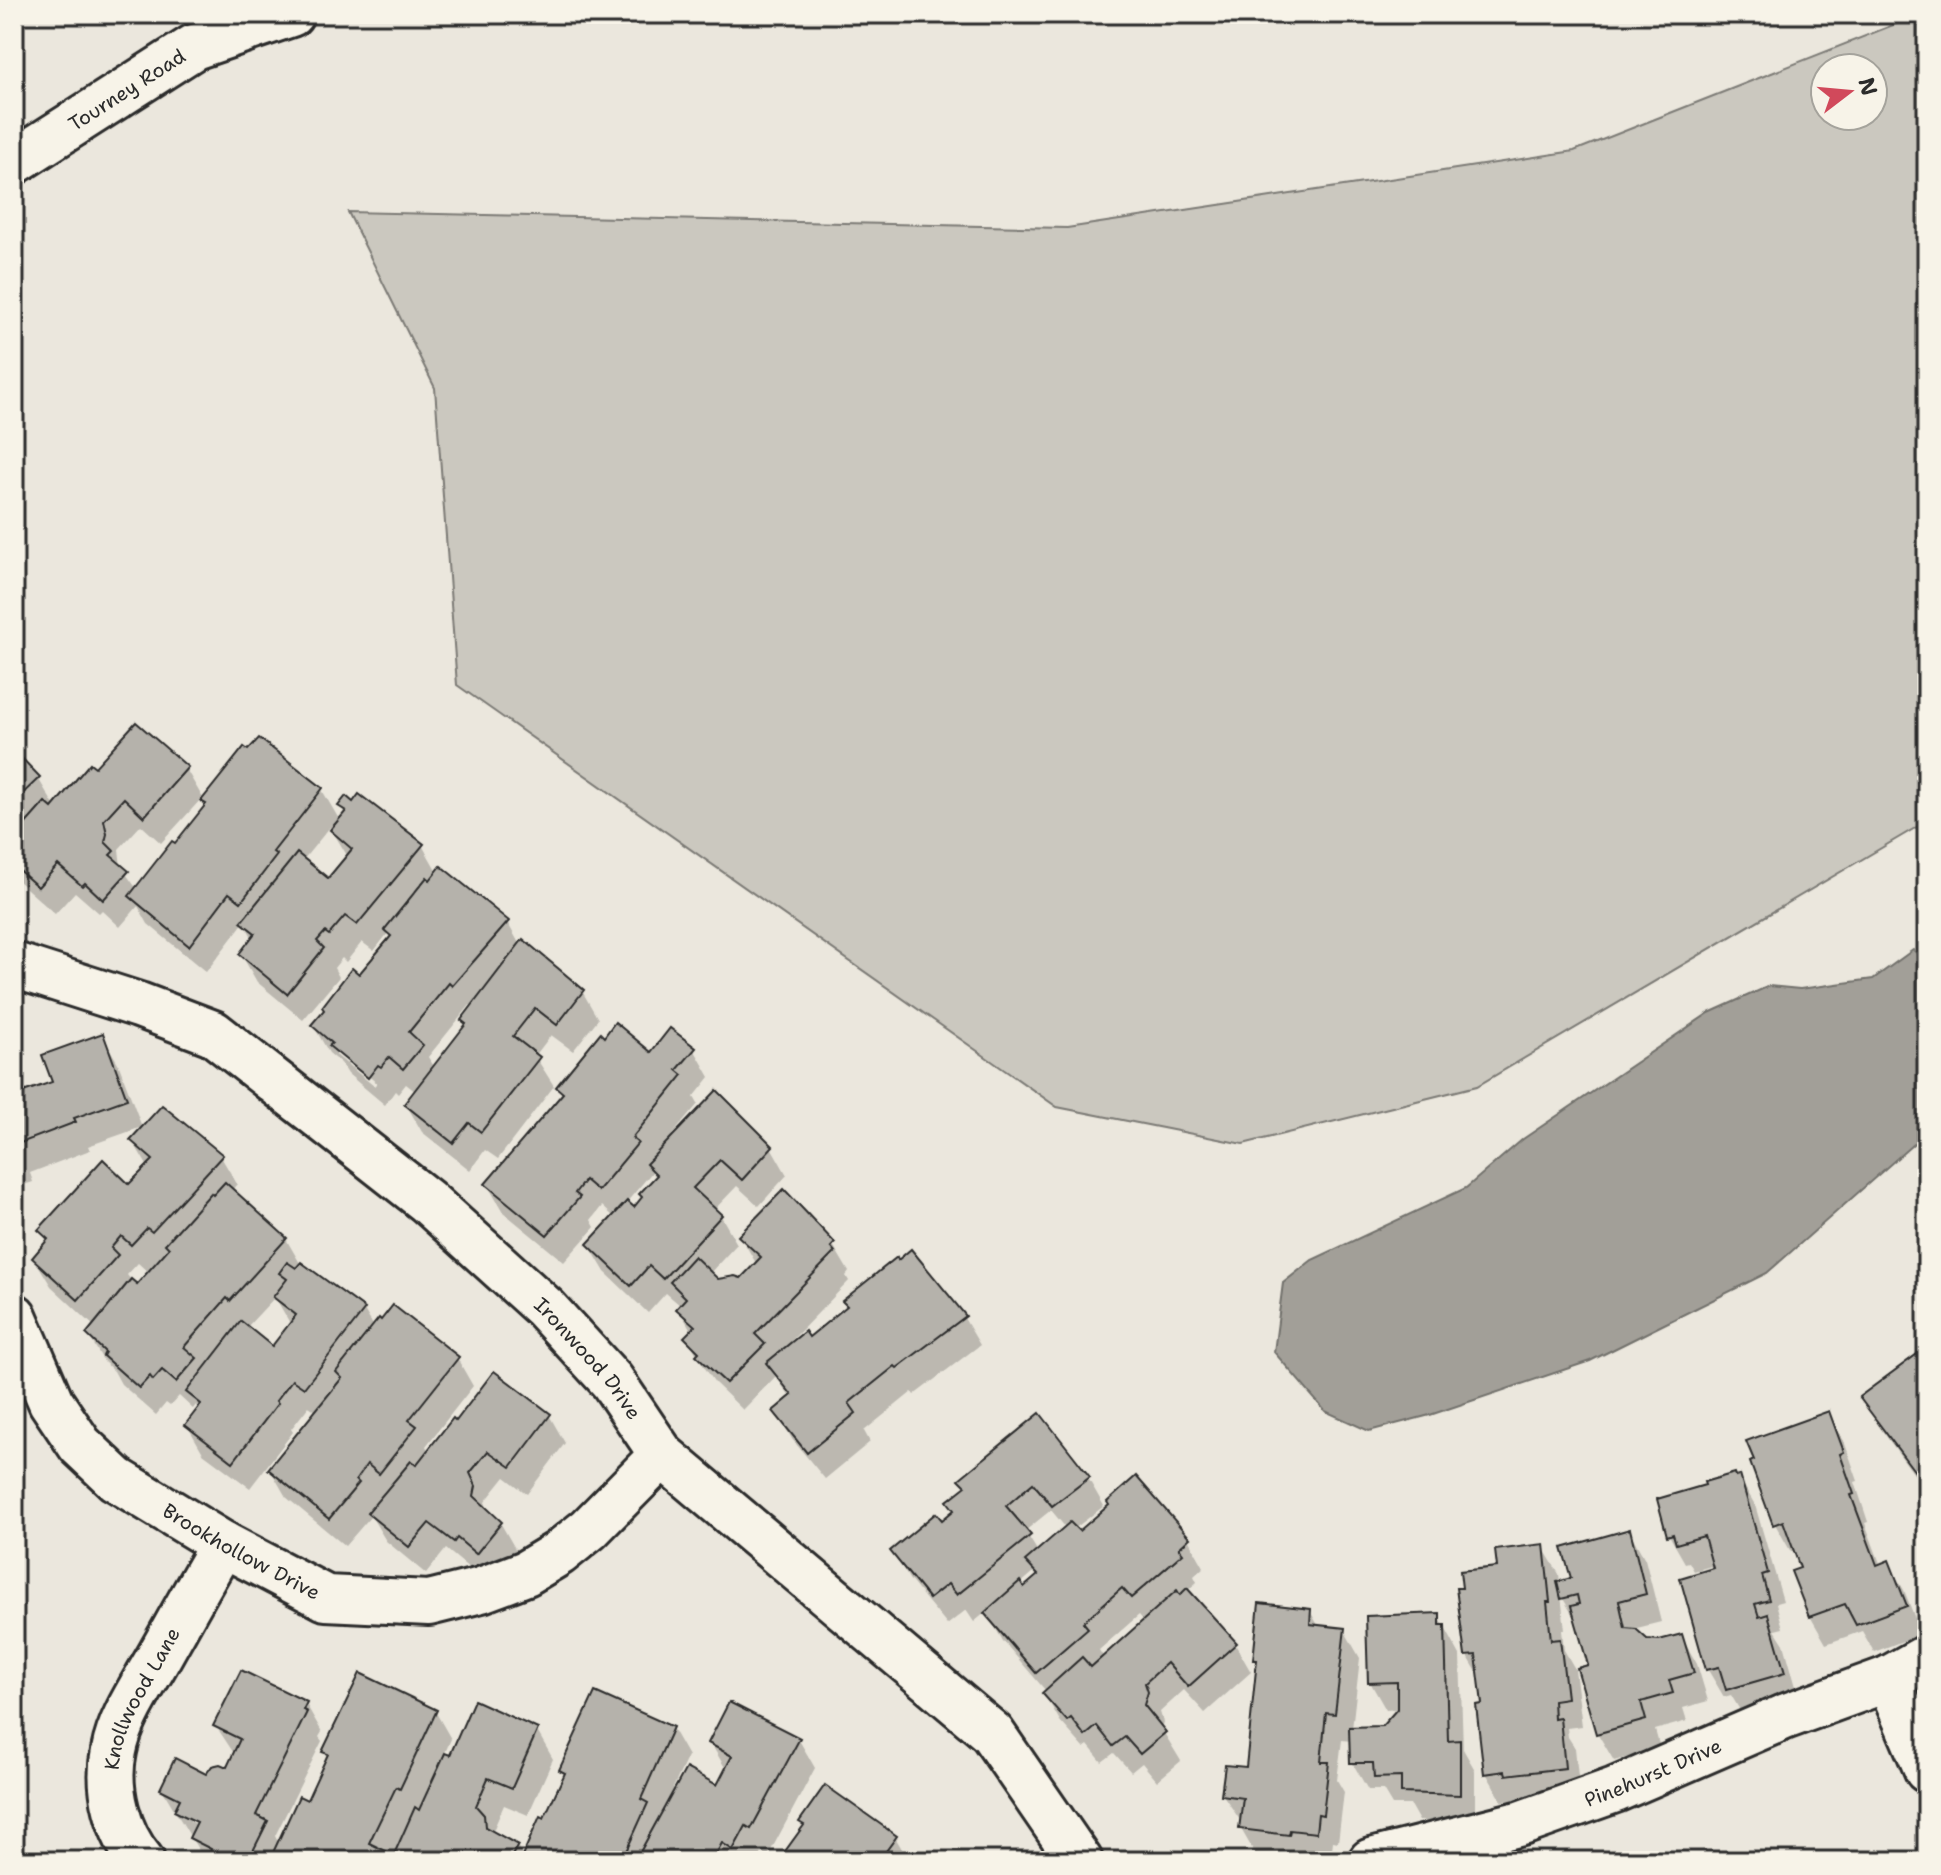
<svg xmlns="http://www.w3.org/2000/svg" width="1941" height="1875" font-family="'Shantell Sans',sans-serif">
<rect width="100%" height="100%" fill="#ebe7dd"/>
<filter id="ink" filterUnits="userSpaceOnUse"><feTurbulence type="fractalNoise" baseFrequency=".0125" numOctaves="2"/><feDisplacementMap in="SourceGraphic" scale="16" xChannelSelector="R" yChannelSelector="G"/><feConvolveMatrix kernelMatrix="1 2 1 2 8 2 1 2 1" color-interpolation-filters="sRGB"/></filter>
<g filter="url(#ink)">
<path fill="#cbc8bf" stroke="#7b7a75" stroke-width="2" fill-rule="evenodd" d="M1921,14h6v807l-450,265 -234,58 -186,-37 -600,-422 -22,-297 -87,-176 719,16 507,-77zM1825,68h48v48h-48z"/>
<polygon fill="#a29f98" stroke="#72716c" stroke-width="2" points="1913,950 1927,961 1927,1120 1920,1138 1767,1273 1590,1361 1430,1415 1369,1431 1325,1411 1274,1352 1283,1283 1312,1260 1466,1188 1523,1139 1709,1013 1769,986 1800,989 1873,979"/>
<g fill="#0003" fill-rule="evenodd">
<path d="M14,753l24,25 17,29 40,-37 91,-1 18,31 118,-10 18,31 5,-7 -5,-8 82,39 16,28 69,49 13,23 62,46 16,28 -25,32 -22,-16 -16,21 19,30 -56,73 -13,-9 -15,20 -48,-38 -16,-28 10,-12 -10,-8 -8,10 -3,-3 -10,14 -37,-31 -7,-11 -12,-10 -16,-28 47,-48 31,-39 -3,-5 -14,18 -12,-9 -16,20 -4,-4 -8,10 5,9 -36,43 -46,-38 -16,-28 12,-15 -9,-17 -38,50 -58,-48 -10,-18 -18,21 -18,-17 -3,3 -24,-21 -20,22 -37,-33 -4,-7zM202,798l5,9 -70,82 -16,-22 -2,-18 22,-24 20,18zM330,827l18,30 -20,24 -25,-21zM470,1005l3,2 -10,13 4,7 -32,41 -7,-11zM336,1050l41,33 -3,3 -38,-31z"/>
<polygon points="102,1036 118,1063 142,1127 88,1146 90,1150 30,1173 33,1182 14,1188 14,1088 22,1095 54,1083"/>
<path d="M694,1049l16,28 -16,20 4,7 -26,31 99,12 16,28 -28,31 -22,-20 -23,24 7,6 16,28 -28,30 8,7 25,-1 15,-15 -16,-28 92,8 16,27 -3,4 3,5 -58,60 2,2 16,-3 102,-88 53,66 16,27 -66,50 -2,-3 -48,39 6,11 -45,37 -33,-40 -16,-28 15,-12 -15,-23 -33,34 -28,-27 -12,-18 -16,-28 5,-5 -13,-23 2,-3 -15,-13 -18,20 -43,-41 -16,-27 25,-28 -12,-11 -11,14 4,7 -31,35 -61,-50 -16,-28 76,-89 -5,-8 94,-33zM653,1171l3,7 -22,32 -8,-7z"/>
<path d="M132,1140l89,17 16,27 -6,7 55,48 15,26 63,45 10,17 83,31 16,28 -47,60 3,6 28,-29 92,-8 16,28 -38,51 -22,-17 -20,25 5,12 11,10 16,28 -24,29 -19,-16 -4,4 -24,-20 -20,25 -40,-33 -15,-25 -26,30 -59,-49 -16,-28 47,-57 -8,-6 -18,23 2,3 -43,56 -47,-35 -16,-28 11,-16 -2,-4 -3,4 -14,-13 -9,10 -4,-3 -10,12 -35,-31 -7,-13 -10,-9 -16,-28 7,-7 -44,-41 -17,-28 14,-15 -7,-12 88,-44 19,-20zM138,1263l11,10 -12,14 -10,-12zM275,1297l16,28 -19,23 -26,-20z"/>
<polygon points="1927,1356 1927,1492 1878,1425 1862,1397"/>
<polygon points="1828,1413 1844,1441 1858,1481 1855,1482 1868,1522 1865,1523 1881,1566 1888,1563 1904,1590 1921,1634 1874,1652 1862,1631 1826,1644 1810,1616 1802,1569 1795,1550 1791,1552 1775,1524"/>
<polygon points="1739,1477 1755,1505 1783,1601 1776,1603 1783,1628 1775,1630 1784,1644 1800,1701 1744,1717 1731,1695 1724,1697 1708,1670 1682,1579 1716,1569 1715,1565 1694,1571 1689,1562 1685,1563 1669,1535"/>
<path d="M1088,1478l16,28 -30,23 4,5 110,5 16,28 -10,9 3,6 -10,9 48,53 16,28 -46,41 -21,-23 -24,22 3,10 -2,6 20,33 -24,20 -15,-18 -11,9 -17,-19 -12,9 -14,-17 -4,3 -24,-27 -16,-28 2,-2 -43,-50 -17,-29 -12,10 -8,-12 -19,15 -38,-46 -16,-28 62,-39 11,-25 -4,-7zM1051,1510l15,18 -28,24 -13,-21zM1034,1572l4,6 -14,12 -4,-6zM1139,1615l6,7 -41,36 -5,-8z"/>
<polygon points="1629,1531 1645,1559 1661,1622 1633,1629 1647,1641 1659,1642 1681,1636 1697,1664 1708,1701 1683,1708 1687,1721 1655,1730 1660,1748 1614,1761 1598,1734 1580,1670 1590,1666 1579,1626 1561,1595 1565,1630 1562,1630 1564,1650 1575,1669 1582,1726 1567,1728 1568,1737 1575,1748 1580,1795 1524,1802 1522,1799 1502,1801 1486,1773 1481,1679 1467,1655 1499,1568 1542,1546 1559,1574 1560,1583 1573,1579"/>
<polygon points="1310,1611 1319,1627 1344,1630 1360,1658 1352,1729 1383,1728 1399,1709 1386,1710 1370,1682 1438,1615 1460,1655 1463,1749 1475,1770 1475,1822 1419,1821 1410,1805 1392,1805 1383,1790 1368,1790 1352,1762 1351,1741 1342,1740 1337,1780 1344,1792 1338,1842 1333,1841 1331,1860 1305,1858 1304,1861 1293,1861 1257,1857 1241,1829 1242,1823 1223,1795 1248,1769 1258,1666 1255,1660"/>
<path d="M306,1704l16,28 -3,5 3,4 -47,95 4,8 29,-41 20,-45 -3,-6 110,-41 16,28 -7,16 7,3 86,-27 16,28 -25,56 -24,-10 -12,28 25,13 7,12 21,-37 21,-44 -5,-7 111,-42 16,28 -15,32 3,2 41,-2 10,-17 -17,-29 89,-2 16,28 -47,88 -6,-3 -4,8h-553l-43,-72 66,-20 7,-14 -19,-29zM190,1817l17,8 -1,4 -16,-8z"/>
<polygon points="802,1822 895,1837 909,1861 781,1861 805,1827"/>
</g>
<g fill="#b5b2ab" stroke="#2b2b2b" stroke-width="2">
<polygon points="136,722 188,767 144,817 124,798 104,820 107,834 105,842 114,851 110,855 129,871 103,900 85,883 82,886 58,865 38,887 14,866 14,837 45,802 52,808 90,763 95,767"/>
<polygon points="259,738 323,788 273,852 277,855 241,902 229,893 189,946 129,896 172,841 175,843 206,804 201,801 244,747 248,750"/>
<polygon points="14,750 40,777 14,802"/>
<polygon points="359,794 424,844 357,925 345,916 329,935 325,932 317,941 324,948 287,994 239,954 255,933 241,922 297,853 328,878 352,849 330,830 346,811 338,806 346,796 353,802"/>
<polygon points="441,866 509,921 452,986 449,983 409,1032 423,1045 403,1069 389,1057 381,1067 378,1065 368,1078 329,1046 332,1043 311,1025 324,1010 322,1007 352,968 359,974 391,936 384,930 427,877 430,880"/>
<polygon points="523,939 584,990 557,1025 535,1008 513,1036 540,1057 481,1132 469,1123 453,1143 404,1104 466,1024 461,1020"/>
<polygon points="615,1022 651,1052 670,1028 696,1048 677,1070 683,1075 632,1138 638,1143 598,1191 585,1180 575,1193 580,1197 547,1235 485,1184 563,1093 556,1087 600,1033 604,1037"/>
<polygon points="103,1033 127,1099 74,1118 76,1122 15,1145 18,1153 14,1155 14,1084 23,1092 52,1082 42,1055"/>
<polygon points="717,1090 773,1146 742,1180 720,1160 693,1188 722,1215 663,1279 649,1266 631,1286 587,1244 627,1201 634,1207 642,1197 639,1194 657,1175 646,1164"/>
<polygon points="162,1105 223,1155 152,1232 147,1228 131,1245 121,1236 111,1248 118,1255 78,1300 32,1258 48,1239 38,1230 103,1159 129,1184 153,1160 130,1140"/>
<polygon points="225,1182 287,1238 230,1301 227,1298 184,1347 197,1358 176,1382 162,1370 153,1380 150,1376 139,1388 103,1356 105,1352 86,1334 131,1279 137,1284 169,1248 165,1244 211,1193 213,1195"/>
<polygon points="784,1189 835,1243 831,1247 835,1252 755,1334 765,1344 726,1383 696,1355 699,1352 684,1337 695,1326 676,1309 686,1298 670,1282 694,1256 718,1279 735,1276 741,1278 761,1257 738,1236"/>
<polygon points="911,1249 966,1316 897,1368 895,1366 849,1403 856,1413 807,1453 773,1411 792,1395 766,1363 805,1331 809,1337 847,1306 842,1301 897,1257 898,1260"/>
<polygon points="287,1262 296,1268 301,1262 365,1309 304,1388 292,1380 276,1401 278,1403 233,1462 185,1425 201,1404 186,1392 241,1321 272,1346 296,1315 273,1297 287,1279 279,1273"/>
<polygon points="393,1305 459,1357 409,1420 417,1426 379,1474 367,1464 356,1480 359,1483 329,1519 268,1469 342,1378 336,1372 379,1318 381,1320"/>
<polygon points="1924,1349 1927,1353 1927,1476 1921,1480 1859,1397"/>
<polygon points="494,1371 551,1414 511,1467 488,1451 470,1473 476,1486 474,1496 502,1522 476,1554 457,1538 454,1542 429,1523 409,1547 367,1513 411,1461 416,1465 453,1418 456,1421"/>
<polygon points="1829,1411 1844,1452 1840,1454 1854,1494 1851,1495 1877,1565 1889,1560 1907,1606 1856,1625 1845,1604 1809,1617 1791,1571 1800,1568 1783,1521 1773,1525 1750,1462 1754,1460 1746,1441"/>
<polygon points="1040,1413 1090,1477 1052,1506 1033,1483 1006,1506 1031,1535 957,1595 948,1584 929,1599 890,1551 936,1513 942,1520 954,1510 947,1501 966,1486 959,1479"/>
<polygon points="1735,1473 1736,1476 1740,1475 1768,1573 1762,1575 1769,1600 1755,1604 1759,1617 1768,1614 1785,1673 1726,1690 1719,1667 1706,1670 1680,1578 1713,1568 1704,1536 1676,1544 1673,1534 1667,1536 1657,1499 1705,1485 1704,1482"/>
<polygon points="1136,1476 1190,1538 1179,1548 1183,1553 1131,1598 1122,1588 1083,1622 1088,1628 1036,1673 984,1613 1020,1581 1024,1587 1038,1575 1025,1561 1070,1522 1079,1531 1109,1505 1107,1502"/>
<polygon points="1630,1529 1646,1594 1619,1601 1625,1628 1636,1629 1647,1639 1659,1640 1682,1634 1694,1673 1669,1680 1673,1693 1641,1702 1646,1720 1596,1734 1577,1668 1588,1665 1571,1606 1579,1604 1577,1595 1561,1599 1557,1582 1571,1578 1562,1548"/>
<polygon points="1544,1544 1550,1602 1547,1602 1551,1640 1560,1639 1567,1698 1553,1700 1554,1719 1560,1718 1565,1768 1506,1775 1505,1771 1484,1774 1476,1705 1482,1704 1476,1655 1465,1656 1456,1588 1462,1588 1460,1571 1497,1567 1495,1550"/>
<polygon points="1187,1588 1237,1643 1188,1687 1167,1663 1145,1683 1148,1692 1144,1705 1166,1732 1140,1754 1125,1737 1113,1746 1097,1726 1085,1736 1071,1718 1067,1721 1042,1693 1082,1657 1091,1667 1177,1590 1180,1595"/>
<polygon points="1259,1603 1311,1609 1310,1624 1345,1628 1335,1714 1326,1713 1321,1762 1329,1762 1323,1815 1318,1814 1316,1833 1290,1830 1289,1835 1239,1829 1243,1798 1221,1795 1225,1765 1246,1767 1257,1660 1253,1660"/>
<polygon points="1440,1613 1440,1625 1445,1625 1448,1741 1460,1740 1460,1795 1401,1793 1401,1777 1374,1778 1373,1763 1350,1763 1349,1727 1382,1726 1397,1709 1397,1682 1368,1683 1366,1616"/>
<polygon points="241,1670 307,1702 303,1710 307,1712 256,1815 268,1821 248,1861 227,1861 210,1852 211,1849 189,1838 197,1822 174,1811 180,1799 160,1789 175,1758 206,1774 212,1766 220,1764 227,1767 240,1739 213,1726"/>
<polygon points="360,1673 437,1710 400,1789 396,1787 369,1843 386,1851 382,1861 270,1859 299,1796 307,1800 328,1754 322,1752"/>
<polygon points="595,1692 673,1727 641,1799 648,1803 623,1858 610,1853 606,1861 520,1861 540,1816 544,1818 565,1773 559,1770"/>
<polygon points="474,1700 538,1729 512,1788 488,1778 476,1806 484,1815 485,1827 518,1845 509,1861 391,1861 415,1807 419,1810 445,1753 450,1755"/>
<polygon points="729,1702 800,1738 751,1829 746,1826 733,1850 722,1843 716,1854 723,1858 722,1861 651,1861 639,1854 686,1768 717,1785 732,1756 708,1743"/>
<polygon points="825,1785 897,1836 884,1854 888,1856 885,1861 778,1861 804,1825 799,1822"/>
</g>
<g fill="none" stroke-linecap="round" stroke-linejoin="round">
<defs>
<g id="minor">
<path id="s1" d="M14,965l125,40 74,28 214,168 118,107 67,73 50,74 330,278 88,128"/>
<path id="s2" d="M14,1316l37,86 29,43 36,34 107,65 103,54 103,5 52,-13 45,-17 33,-20 30,-24 73,-74"/>
<polyline points="1888,1679 1927,1770"/>
<path id="s3" d="M142,1861c-24,-28 -36,-73 -28,-110 6,-32 26,-61 42,-89 22,-39 44,-79 67,-118"/>
<path id="s4" d="M1371,1861l151,-38 93,-33 169,-73 104,-38 39,-22"/>
</g>
<g id="tertiary">
<path id="s5" d="M14,162l180,-115 97,-33"/>
</g>
</defs>
<use href="#minor" stroke="#2b2b2b" stroke-width="50"/>
<use href="#tertiary" stroke="#2b2b2b" stroke-width="50"/>
<use href="#minor" stroke="#f7f3e8" stroke-width="44"/>
<use href="#tertiary" stroke="#f7f3e8" stroke-width="44"/>
</g>
</g>
<g text-anchor="middle" dominant-baseline="central" stroke-width="6" stroke-linejoin="round" paint-order="stroke">
<g font-size="20" fill="#2b2b2b" stroke="#f7f3e8">
<text stroke="none"><textPath href="#s5" startOffset="134">Tourney Road</textPath></text>
<text stroke="none"><textPath href="#s1" startOffset="708">Ironwood Drive</textPath></text>
<text stroke="none"><textPath href="#s2" startOffset="340">Brookhollow Drive</textPath></text>
<text stroke="none"><textPath href="#s3" startOffset="176">Knollwood Lane</textPath></text>
<text stroke="none"><textPath href="#s4" startOffset="296">Pinehurst Drive</textPath></text>
</g>
</g>
<rect width="1941" height="1875" fill="none" stroke="#f7f3e8" stroke-width="48"/>
<rect x="24" y="24" width="1893" height="1827" fill="none" stroke="#2b2b2b" stroke-width="3" filter="url(#ink)"/>
<g transform="translate(1849 92) rotate(74)"><circle r="38" fill="#f7f3e8" stroke="#a5a39c" stroke-width="2"/>
<path d="M0-6L14 30L0 20L-14 30Z" fill="#d1495b"/>
<text y="-12" font-size="22" font-weight="bold" text-anchor="middle" fill="#2b2b2b">N</text>
</g>
</svg>
